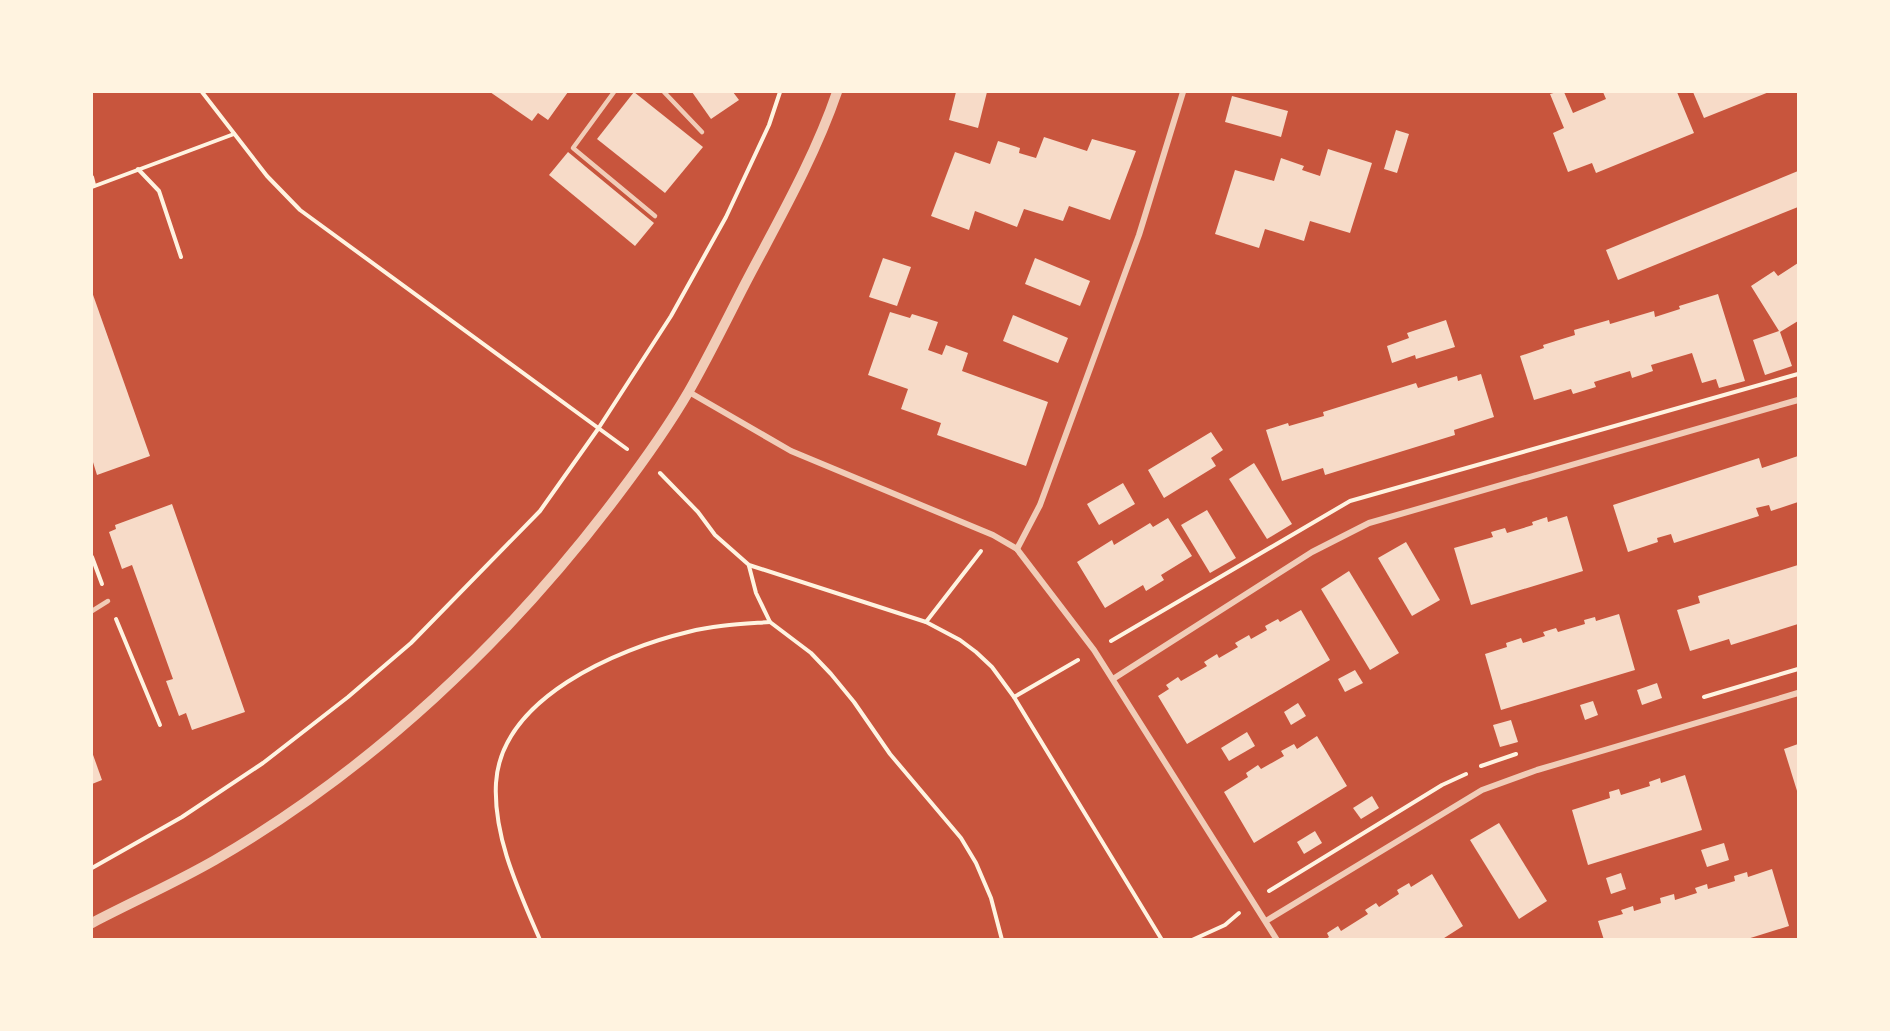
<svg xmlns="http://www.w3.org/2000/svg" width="1890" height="1031" font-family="'Roboto Condensed',sans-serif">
<rect width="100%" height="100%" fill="#c8553d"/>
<g fill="#f7dbc8">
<polygon points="490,92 568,92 548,120 538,113 532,121"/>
<polygon points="634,92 703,147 665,193 597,139"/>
<polygon points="692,92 733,92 739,100 711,119"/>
<polygon points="956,92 987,92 978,128 949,120"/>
<polygon points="1557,92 1564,92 1573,113 1606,99 1603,92 1677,92 1694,133 1596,173 1592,163 1568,172 1553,133 1564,128 1550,94"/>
<polygon points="1693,92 1769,92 1704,118"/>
<polygon points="1232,96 1288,111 1281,137 1225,122"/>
<polygon points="1396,130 1409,134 1397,173 1384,169"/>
<polygon points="1044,137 1087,151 1092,139 1136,151 1110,220 1069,206 1063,221 1024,209 1017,227 975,211 969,230 931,216 955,152 990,164 998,141 1020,148 1019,153 1036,158"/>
<polygon points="1328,149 1372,163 1350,233 1310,221 1304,241 1265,229 1259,248 1215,234 1235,170 1274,181 1281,158 1304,166 1302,170 1320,176"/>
<polygon points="568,152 654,223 635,246 549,175"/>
<polygon points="1798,171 1798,207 1618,280 1606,250"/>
<polygon points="883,258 911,267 897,306 869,297"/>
<polygon points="1035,258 1090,281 1080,306 1025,284"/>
<polygon points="1798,263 1798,321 1780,332 1792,366 1765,375 1753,340 1779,331 1751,286 1774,271 1778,276"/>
<polygon points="92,292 150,456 97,475 92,459"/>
<polygon points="1718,294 1745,381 1719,388 1716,379 1702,383 1692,353 1651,365 1653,371 1632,378 1630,371 1594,382 1596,387 1573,394 1571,389 1534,400 1520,356 1544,348 1543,345 1575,335 1574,330 1609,320 1610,324 1654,311 1655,317 1680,309 1679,306"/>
<polygon points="890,312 910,318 912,314 938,322 928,350 942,355 946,345 968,353 962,371 1048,402 1026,466 937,435 941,423 901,409 908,389 868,375"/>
<polygon points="1013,315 1068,338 1058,363 1003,341"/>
<polygon points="1446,320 1455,347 1416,359 1415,355 1392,363 1387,346 1409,338 1407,333"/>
<polygon points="1481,374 1494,417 1454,430 1455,435 1325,475 1323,468 1282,481 1266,430 1288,423 1289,426 1324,416 1323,412 1416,383 1418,388 1457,376 1458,381"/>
<polygon points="1211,432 1223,450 1211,458 1216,466 1164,498 1148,470"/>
<polygon points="1798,456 1798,502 1771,511 1769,505 1756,508 1759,516 1674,543 1671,534 1657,538 1658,542 1628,552 1613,505 1759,458 1762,468"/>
<polygon points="1254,463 1292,524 1267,539 1229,479"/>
<polygon points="1123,483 1135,504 1099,525 1087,504"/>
<polygon points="172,504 245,712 192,730 186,713 179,716 166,681 173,679 132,565 122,569 109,532 116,529 115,525"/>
<polygon points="1207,510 1236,558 1210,573 1181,525"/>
<polygon points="1567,516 1583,571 1471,605 1454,548 1493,537 1491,532 1505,528 1507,533 1533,525 1532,522 1547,517 1548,522"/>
<polygon points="1168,518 1192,556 1161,575 1164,580 1146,591 1143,585 1105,608 1077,562 1112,540 1114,545 1150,523 1153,527"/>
<polygon points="1406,542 1440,600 1412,616 1378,558"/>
<polygon points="1798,565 1798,624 1731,645 1729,639 1690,651 1677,610 1700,603 1698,596"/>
<polygon points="1349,571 1399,653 1370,670 1321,589"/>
<polygon points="1301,610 1330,660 1187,744 1158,696 1169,689 1166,685 1178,677 1181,681 1207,666 1204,662 1217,654 1219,658 1238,647 1235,643 1249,635 1251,639 1267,630 1265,626 1278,619 1280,622"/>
<polygon points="1619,614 1635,670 1501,710 1485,654 1507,647 1506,643 1521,638 1523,643 1545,636 1543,632 1556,628 1558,632 1585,624 1584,620 1595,617 1596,621"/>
<polygon points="1355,670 1363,683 1345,692 1338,679"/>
<polygon points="1657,683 1662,698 1642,705 1637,690"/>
<polygon points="1593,701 1598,715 1585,720 1580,705"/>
<polygon points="1298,703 1306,716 1291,725 1284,712"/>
<polygon points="1511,720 1518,742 1500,747 1493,725"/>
<polygon points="1247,732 1255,746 1229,761 1221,748"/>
<polygon points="1317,736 1347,786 1254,843 1224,792 1248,777 1246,773 1258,765 1261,769 1284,756 1281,751 1294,744 1297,749"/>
<polygon points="1798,744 1798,794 1784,749"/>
<polygon points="92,752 102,780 92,784"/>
<polygon points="1685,775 1702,830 1588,865 1572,810 1610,798 1609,792 1619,789 1621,795 1650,786 1649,782 1660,778 1661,783"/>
<polygon points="1372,796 1379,808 1361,819 1353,808"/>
<polygon points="1499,823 1547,901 1519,919 1470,840"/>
<polygon points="1315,831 1322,843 1304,854 1297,842"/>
<polygon points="1724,843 1729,860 1707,867 1701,850"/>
<polygon points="1772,869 1789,926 1744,940 1604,940 1598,921 1623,914 1621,910 1633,906 1634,911 1661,903 1660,898 1674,894 1675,900 1697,893 1695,888 1707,884 1708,889 1735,881 1734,876 1747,872 1748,877"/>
<polygon points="1621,873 1626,889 1611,894 1606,878"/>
<polygon points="1432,874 1463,926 1441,940 1324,940 1329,937 1327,933 1338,926 1341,931 1368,914 1365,910 1376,903 1379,907 1399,894 1397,890 1409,883 1411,887"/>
</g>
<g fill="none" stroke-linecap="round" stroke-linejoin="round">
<g stroke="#fff3e0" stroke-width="4">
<polyline points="202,92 267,176 300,210 627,449"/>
<polyline points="138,169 159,191 181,257"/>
<polyline points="92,177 94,185"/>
<polyline points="92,187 234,134"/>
<polyline points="660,473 698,512 715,535 749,565 926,622 960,640 976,652 992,667 1014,697 1162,940"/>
<polyline points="92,557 102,584"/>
<polyline points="749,566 756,593 770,622 811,653 831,674 854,702 890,754 961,838 976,863 991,898 1002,940"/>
<polyline points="116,619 160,725"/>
<polyline points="926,622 981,551"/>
<polyline points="1111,641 1350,501 1798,374"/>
<polyline points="1014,697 1078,660"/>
<polyline points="1704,697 1798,669"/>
<polyline points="1481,766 1516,754"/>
<polyline points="92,868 182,817 263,763 348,697 411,643 540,511 598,429 671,316 726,217 769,125 780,92"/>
<polyline points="1269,891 1442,785 1466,774"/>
<path d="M540,940c-21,-49 -47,-103 -44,-157 5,-85 121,-134 192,-151 27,-7 55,-8 82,-10"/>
<polyline points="1192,940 1225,925 1239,913"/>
</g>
<g stroke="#f1ccb7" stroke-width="4.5">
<polyline points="614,92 573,148 655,216"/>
<polyline points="664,92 702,132"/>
<polyline points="92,611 108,601"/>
</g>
<g stroke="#f1ccb7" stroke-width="6">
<polyline points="689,392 791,451 993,535 1017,549 1094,650 1277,940"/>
<polyline points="1017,549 1040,505 1139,235 1183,92"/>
<polyline points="1113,679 1312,552 1369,523 1798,400"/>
<polyline points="1266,921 1482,790 1537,770 1798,693"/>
</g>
<path stroke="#f1ccb7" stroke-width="10" d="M92,923c40,-21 83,-40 123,-63 157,-91 294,-220 403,-365 25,-33 50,-68 71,-104 20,-35 38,-72 56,-107 33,-63 69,-125 92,-192"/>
</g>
<rect width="1890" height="1031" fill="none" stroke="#fff3e0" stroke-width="186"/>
</svg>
